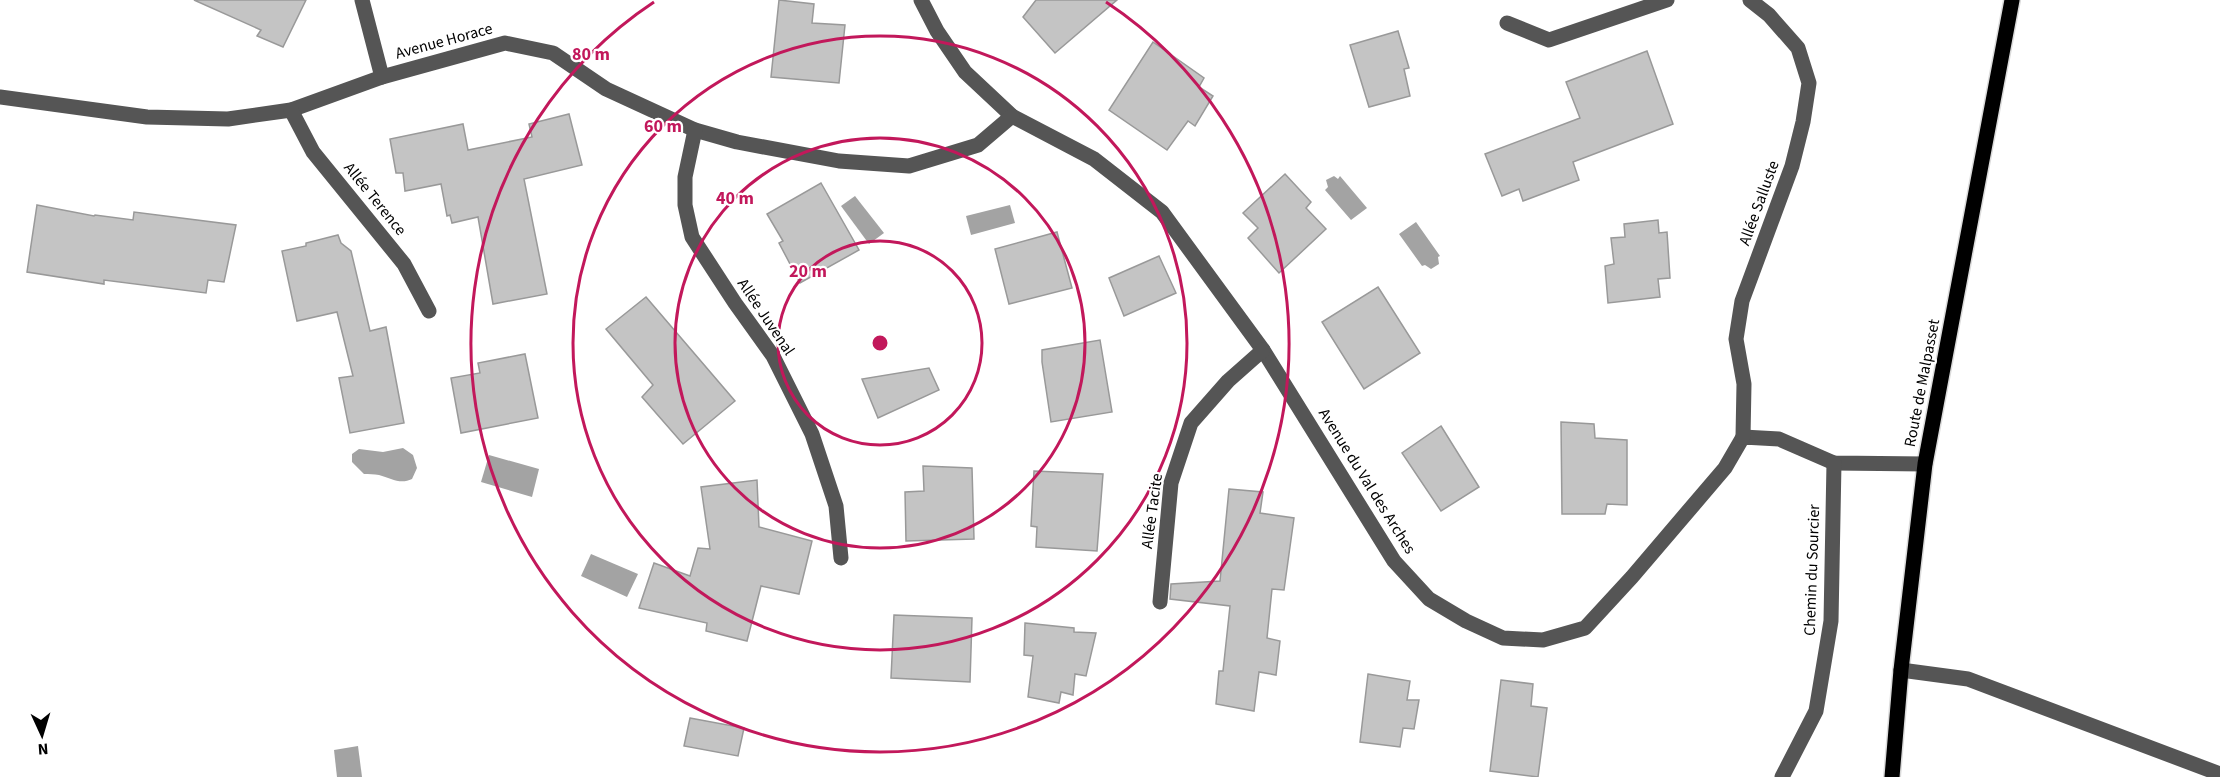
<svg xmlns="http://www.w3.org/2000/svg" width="2220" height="777" font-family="'Source Sans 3',sans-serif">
<rect width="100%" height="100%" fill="#fff"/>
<g fill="#a3a3a3">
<polygon points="1334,176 1338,179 1340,176 1367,208 1351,220 1325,190 1328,187 1326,180"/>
<polygon points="855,196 884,233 869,244 841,206"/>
<polygon points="1010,205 1015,223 971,235 966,216"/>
<polygon points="1416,222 1440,256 1438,257 1439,264 1431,269 1425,265 1422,266 1399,234"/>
<path d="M403,448l10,7 4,13 -5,11c-12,6 -21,-1 -33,-4 -5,-1 -10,-1 -15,-1l-12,-12v-8l7,-5 24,3z"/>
<polygon points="489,455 539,469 532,497 481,482"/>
<polygon points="591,554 638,574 627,597 581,576"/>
<polygon points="358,746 362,777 337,777 334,750"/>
</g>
<g fill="#c4c4c4" stroke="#999" stroke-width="1.5">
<polygon points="194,0 306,0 283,47 257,36 261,30"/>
<polygon points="779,0 814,4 812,23 845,25 839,83 771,77"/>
<polygon points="1036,0 1117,0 1055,53 1023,17"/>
<polygon points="1398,31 1409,68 1404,69 1410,96 1369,107 1350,45"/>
<polygon points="1153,42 1204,78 1199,87 1213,96 1195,126 1188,121 1167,150 1109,110"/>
<polygon points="1647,51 1673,124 1573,162 1579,180 1523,201 1519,189 1502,196 1485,154 1580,118 1566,82"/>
<polygon points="569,114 582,165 524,179 547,294 493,304 478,217 452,223 450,215 447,216 441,184 405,191 403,173 396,173 390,139 463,124 468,150 532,137 529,124"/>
<polygon points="1285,174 1311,202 1306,208 1326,229 1279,273 1248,238 1258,228 1243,213"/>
<polygon points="821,183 859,250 800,283 779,243 783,241 767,214"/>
<polygon points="37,205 94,216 95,215 133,220 134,212 236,225 224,282 208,280 206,293 104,280 104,284 27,272"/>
<polygon points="1658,220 1659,233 1667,232 1670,278 1658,279 1660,297 1608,303 1605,266 1614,264 1611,238 1625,237 1624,224"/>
<polygon points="1057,232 1072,288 1009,304 995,249"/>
<polygon points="338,235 341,243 351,251 370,331 386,327 404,423 350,433 339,378 353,376 337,312 297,321 282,251 306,246 306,243"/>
<polygon points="1159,256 1176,293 1124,316 1109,278"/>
<polygon points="1378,287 1420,353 1364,389 1322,322"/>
<polygon points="646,297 735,401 683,444 642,397 653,385 606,329"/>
<polygon points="1100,340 1112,412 1051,422 1042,362 1042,350"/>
<polygon points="525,354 538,418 461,433 451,378 480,373 478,363"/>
<polygon points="929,368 939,390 878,418 862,379"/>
<polygon points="1561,422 1594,424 1595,438 1627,440 1627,505 1607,504 1605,514 1562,514"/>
<polygon points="1441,426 1479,487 1441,511 1402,453"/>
<polygon points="923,466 972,468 974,539 906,541 905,492 924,491"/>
<polygon points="1034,471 1103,474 1097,551 1036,547 1037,527 1031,526"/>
<polygon points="757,480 759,527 812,541 799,594 761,586 747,641 706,631 707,623 639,608 654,563 690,576 698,548 710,549 701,487"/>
<polygon points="1229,489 1263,492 1260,513 1294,518 1284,590 1272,589 1267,638 1280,641 1276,675 1259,672 1254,711 1216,704 1219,671 1223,671 1230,606 1170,599 1171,584 1220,581"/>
<polygon points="894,615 972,618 970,682 891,678"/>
<polygon points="1025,623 1074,628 1074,632 1096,633 1086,676 1075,674 1073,695 1061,692 1059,703 1028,697 1033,656 1024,655"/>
<polygon points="1368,674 1410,681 1407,700 1419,700 1414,729 1403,728 1400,747 1360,742"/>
<polygon points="1501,680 1533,684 1531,706 1547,708 1538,777 1490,771"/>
<polygon points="690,718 744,728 738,756 684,746"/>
</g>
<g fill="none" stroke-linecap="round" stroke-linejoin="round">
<defs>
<polyline id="major" points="1892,777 1901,670 1925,464 2012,0"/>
</defs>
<use href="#major" stroke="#dbdbdb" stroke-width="18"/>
<g stroke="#555" stroke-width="15">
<polyline points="362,0 382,77"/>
<polyline points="921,0 937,31 965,72 1012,116 1094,159 1162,212 1263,350 1394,561 1429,599 1466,621 1503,638 1543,640 1585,628 1632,577 1725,468 1743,437 1779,439 1834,463 1925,464"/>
<polyline points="1507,23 1549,40 1667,0"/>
<polyline points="0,97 147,117 228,119 291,110 382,77 505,43 553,53 606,89 695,130 737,142 839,161 909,166 978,145 1012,116"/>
<polyline points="291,110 313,152 404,264 429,311"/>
<polyline points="695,130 685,177 685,205 692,237 735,303 773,356 812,434 836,506 841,558"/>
<polyline points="1743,437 1744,384 1736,339 1742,301 1792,166 1803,122 1809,83 1798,48 1769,15 1750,0"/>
<polyline points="1160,602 1171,483 1191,423 1228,381 1263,350"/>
<polyline points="1901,670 1968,679 2220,774"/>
<polyline points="1782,777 1816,711 1831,621 1834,463"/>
</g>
<use href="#major" stroke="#000" stroke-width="15"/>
</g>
<g fill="none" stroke="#c2185b" stroke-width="3">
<circle cx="880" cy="343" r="102"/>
<circle cx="880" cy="343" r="205"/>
<circle cx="880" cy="343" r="307"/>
<path d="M1106 2A409 409 0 1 1 654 2"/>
</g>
<g text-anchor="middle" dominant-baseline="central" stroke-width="4.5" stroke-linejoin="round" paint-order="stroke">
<g font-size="16" fill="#000" stroke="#fff">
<text transform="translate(444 41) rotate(-15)">Avenue Horace</text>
<text transform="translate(375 199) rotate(51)">Allée Terence</text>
<text transform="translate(1759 203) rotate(-70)">Allée Salluste</text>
<text transform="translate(766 317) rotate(56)">Allée Juvenal</text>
<text transform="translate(1922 383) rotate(-79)">Route de Malpasset</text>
<text transform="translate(1367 481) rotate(58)">Avenue du Val des Arches</text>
<text transform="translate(1152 511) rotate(-82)">Allée Tacite</text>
<text transform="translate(1812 570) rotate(-88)">Chemin du Sourcier</text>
</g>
</g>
<circle cx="880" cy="343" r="9" fill="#c2185b" stroke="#fff" stroke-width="3"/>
<g font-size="18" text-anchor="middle" font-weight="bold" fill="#c2185b" stroke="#fff" stroke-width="4.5" stroke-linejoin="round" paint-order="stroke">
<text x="591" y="60">80 m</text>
<text x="663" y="132">60 m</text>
<text x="735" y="204">40 m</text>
<text x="808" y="277">20 m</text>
</g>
<g transform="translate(42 735) rotate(176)" stroke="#ffffff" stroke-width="4.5" paint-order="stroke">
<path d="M0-4.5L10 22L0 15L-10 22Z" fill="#000000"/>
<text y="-9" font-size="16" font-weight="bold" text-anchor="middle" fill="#000000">N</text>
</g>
</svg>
